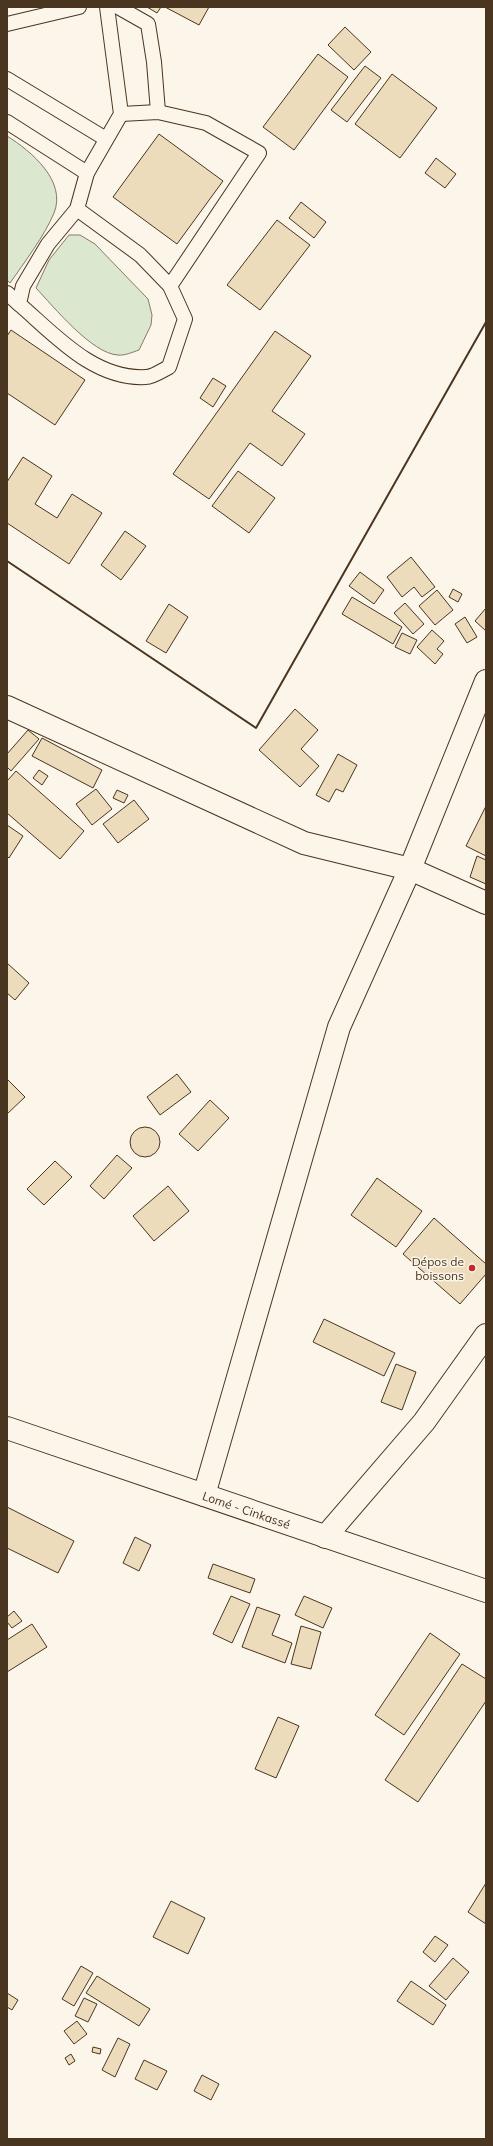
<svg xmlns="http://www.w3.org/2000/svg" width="493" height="2146" font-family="Mulish,sans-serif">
<rect width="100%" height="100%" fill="#fbf6e9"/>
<g fill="#dce7d0" stroke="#887966">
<path d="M7,136c24,15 60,45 47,77 -9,22 -30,50 -44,70l-3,-3z"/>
<path d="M69,235h11l15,9 53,55 4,16 -1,10 -12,25c-6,2 -15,6 -21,5 -26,-1 -65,-49 -82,-67l13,-28z"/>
</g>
<g fill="#ecdcbc" stroke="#4a3520">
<polygon points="147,7 161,7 157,13"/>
<polygon points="165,7 209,7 199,25"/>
<polygon points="345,27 371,52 354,70 328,45"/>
<polygon points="318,54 348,77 294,150 263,127"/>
<polygon points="365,66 381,78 347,122 331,110"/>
<polygon points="392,74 437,108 400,158 355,124"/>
<polygon points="159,134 223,181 177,244 113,197"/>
<polygon points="436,158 456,174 445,188 425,173"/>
<polygon points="301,202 326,222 314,238 289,218"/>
<polygon points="277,220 310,245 260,310 227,285"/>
<polygon points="11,330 85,380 55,425 7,393 7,336"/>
<polygon points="275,331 311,356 272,411 305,434 282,466 250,443 209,499 173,474"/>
<polygon points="213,378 226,386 213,407 200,398"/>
<polygon points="23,457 52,476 35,504 57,518 72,494 102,513 69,564 7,523 7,482"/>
<polygon points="238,471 275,498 249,533 212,506"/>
<polygon points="125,531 146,546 121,580 101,565"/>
<polygon points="411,557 435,587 422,597 414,587 402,597 387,577"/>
<polygon points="360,572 384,590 374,604 349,586"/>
<polygon points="453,589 462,594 458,602 449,597"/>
<polygon points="437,590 453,610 435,625 419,606"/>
<polygon points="352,597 402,627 393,644 342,614"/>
<polygon points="405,603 424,624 413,634 394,613"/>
<polygon points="169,604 188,617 166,653 146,641"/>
<polygon points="486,608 486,631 475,621"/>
<polygon points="465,617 477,637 467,643 455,624"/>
<polygon points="432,630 444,641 437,649 443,654 435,664 417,647"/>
<polygon points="402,633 417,640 410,654 395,647"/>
<polygon points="295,709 318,730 301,749 319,766 300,787 259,750"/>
<polygon points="28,730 39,739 11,771 7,767 7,754"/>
<polygon points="42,738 102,770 93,788 32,756"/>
<polygon points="338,754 357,765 343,792 336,789 329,802 316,795"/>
<polygon points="39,770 48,776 42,785 33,778"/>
<polygon points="16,771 84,831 60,859 7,813 7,781"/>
<polygon points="96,789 112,809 92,825 76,804"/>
<polygon points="117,790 128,795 124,803 113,798"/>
<polygon points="134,800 149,819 118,843 103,824"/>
<polygon points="486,806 486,856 466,846"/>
<polygon points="7,825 23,836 9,858 7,856"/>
<polygon points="477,856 486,860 486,884 470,877"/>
<polygon points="7,963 29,983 15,1000 7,993"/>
<polygon points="177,1074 191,1092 160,1115 147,1097"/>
<polygon points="7,1079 25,1097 7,1114"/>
<polygon points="210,1100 229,1118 198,1151 179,1134"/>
<circle cx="145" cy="1142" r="15"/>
<polygon points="117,1155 132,1168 104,1199 90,1186"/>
<polygon points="55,1161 72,1177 44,1205 27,1189"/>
<polygon points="377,1178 422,1211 396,1247 351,1215"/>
<polygon points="168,1186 189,1211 154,1241 133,1216"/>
<polygon points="434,1218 486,1264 486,1274 460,1304 403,1254"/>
<polygon points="324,1319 395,1353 384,1376 313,1342"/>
<polygon points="396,1364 416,1372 402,1410 381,1402"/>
<polygon points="7,1507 74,1541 58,1573 7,1548"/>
<polygon points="135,1537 151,1545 139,1571 123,1563"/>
<polygon points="213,1564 255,1579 250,1593 208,1578"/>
<polygon points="231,1596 250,1604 232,1643 213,1634"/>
<polygon points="304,1596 332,1608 323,1628 295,1615"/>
<polygon points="257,1607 280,1615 272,1635 292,1643 285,1663 242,1647"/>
<polygon points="14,1611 22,1621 12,1628 7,1622 7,1617"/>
<polygon points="32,1624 47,1647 7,1672 7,1640"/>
<polygon points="301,1626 321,1632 311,1669 291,1664"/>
<polygon points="430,1633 460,1654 404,1735 375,1715"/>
<polygon points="462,1664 486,1679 486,1701 418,1802 385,1780"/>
<polygon points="278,1717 299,1726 276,1778 255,1769"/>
<polygon points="486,1883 486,1924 468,1912"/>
<polygon points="171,1901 205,1918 188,1954 153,1937"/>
<polygon points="435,1936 448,1945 435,1962 423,1952"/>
<polygon points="453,1958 469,1972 446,2000 429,1986"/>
<polygon points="81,1966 93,1973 74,2006 62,1999"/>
<polygon points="97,1976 150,2009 139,2026 86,1993"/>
<polygon points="411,1981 446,2005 433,2025 397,2001"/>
<polygon points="7,1993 18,2000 12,2010 7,2007"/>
<polygon points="84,1998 97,2004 88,2022 75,2016"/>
<polygon points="77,2021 87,2034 74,2044 64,2031"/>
<polygon points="118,2038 130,2044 115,2077 102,2070"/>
<polygon points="93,2047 101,2049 100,2054 92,2052"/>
<polygon points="71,2054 75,2061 69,2065 65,2058"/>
<polygon points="144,2060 167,2071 157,2090 135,2079"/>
<polygon points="202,2075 219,2084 211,2100 194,2091"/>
</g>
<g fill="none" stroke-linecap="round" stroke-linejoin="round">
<defs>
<g id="service">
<polyline points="118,7 148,24 154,62 158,112"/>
<polyline points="7,24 79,7"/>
<polyline points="7,79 106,139"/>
<polyline points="121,114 158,112 206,123 259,153 170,286"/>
<polyline points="7,122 87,173"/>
<path d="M77,209l63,46 30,31 15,33 -16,48c-6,3 -16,10 -23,10 -52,3 -91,-42 -127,-73l4,-18 25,-42 29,-35 10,-36 34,-59 -14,-107"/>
<polyline points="7,293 19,304"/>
</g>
<g id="minor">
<polyline points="7,707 304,843 410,869 486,903"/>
<polyline points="204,1495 339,1027 410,869 486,681"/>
<polyline points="325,1537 424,1422 486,1335"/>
</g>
<g id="trunk">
<path id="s1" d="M7,1428l479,163"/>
</g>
</defs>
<use href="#service" stroke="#4a3520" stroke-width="16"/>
<use href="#minor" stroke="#4a3520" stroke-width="24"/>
<use href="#trunk" stroke="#4a3520" stroke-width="24"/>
<use href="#service" stroke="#fbf6e9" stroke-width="14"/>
<use href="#minor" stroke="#fbf6e9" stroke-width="22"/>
<use href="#trunk" stroke="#fbf6e9" stroke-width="22"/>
<polyline stroke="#4a3520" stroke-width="2" points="7,561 256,728 486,322"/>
</g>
<circle fill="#c62828" stroke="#fbf6e9" stroke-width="1.5" cx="472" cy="1268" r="4"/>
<g text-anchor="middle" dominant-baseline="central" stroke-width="3" stroke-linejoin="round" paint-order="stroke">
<g font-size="12" fill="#4a3520" stroke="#fbf6e9" text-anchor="end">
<text x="464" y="1261">Dépos de<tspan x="464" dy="14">boissons</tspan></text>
</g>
<g font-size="12" fill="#4a3520" stroke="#fbf6e9">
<text stroke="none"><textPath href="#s1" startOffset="253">Lomé - Cinkassé</textPath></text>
</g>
</g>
<rect width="493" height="2146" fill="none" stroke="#4a3520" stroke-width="16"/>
</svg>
